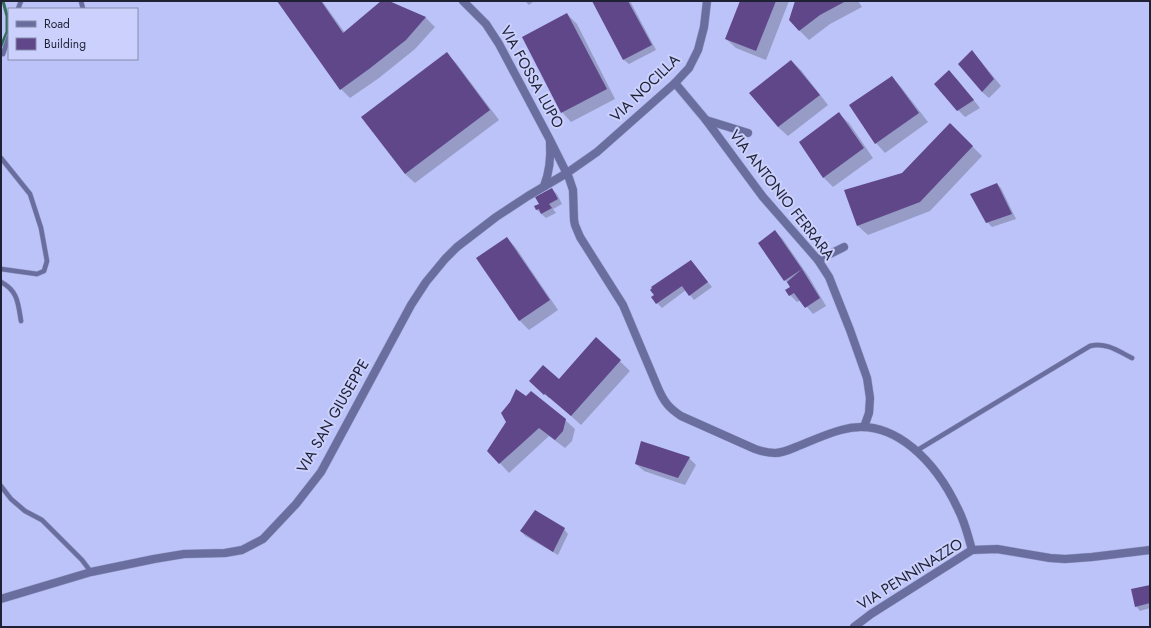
<svg xmlns="http://www.w3.org/2000/svg" width="1151" height="628" font-family="Jost,sans-serif">
<rect width="100%" height="100%" fill="#bcc3f8"/>
<g fill="#0003">
<polygon points="279,1 322,1 345,33 383,1 387,1 426,18 435,27 415,49 379,78 350,98 341,89"/>
<polygon points="525,1 534,1 529,5"/>
<polygon points="593,1 630,1 656,50 629,64 624,60"/>
<polygon points="741,1 789,1 766,60 736,48 726,39"/>
<polygon points="796,1 858,1 862,7 830,24 809,40 799,30"/>
<polygon points="567,14 577,24 615,99 571,122 562,112"/>
<polygon points="972,52 979,59 1001,86 989,98 982,92"/>
<polygon points="447,54 456,63 499,120 415,183 405,174"/>
<polygon points="791,61 801,70 828,105 788,136 778,127 750,93"/>
<polygon points="892,77 901,87 928,122 885,153 876,143"/>
<polygon points="956,78 980,108 965,117 958,110"/>
<polygon points="839,114 849,123 873,158 833,187 823,177"/>
<polygon points="950,124 982,156 930,211 868,235 858,226 903,174"/>
<polygon points="997,184 1001,188 1016,219 992,227 987,222"/>
<polygon points="552,189 557,194 562,204 553,209 556,213 546,218 537,210 535,206 540,204"/>
<polygon points="775,231 782,238 809,277 826,306 813,314 801,300 797,302 790,295 791,287 785,280"/>
<polygon points="507,238 516,248 558,310 529,330 520,321"/>
<polygon points="695,266 712,287 694,300 686,290 662,308 657,303 655,296"/>
<polygon points="596,338 630,371 581,425 550,397 549,398 530,381 559,380"/>
<polygon points="511,403 565,420 575,429 572,441 565,448 549,436 509,473 488,450 507,422"/>
<polygon points="689,458 696,465 685,485 644,471 636,464"/>
<polygon points="564,529 568,534 558,555 525,536 521,531"/>
<polygon points="1150,586 1150,608 1140,611 1136,606"/>
</g>
<g fill="none" stroke-linecap="round" stroke-linejoin="round">
<polyline stroke="#337059" stroke-width="3" points="1,46 7,32 7,16 3,1"/>
</g>
<g fill="#5f4789">
<polygon points="277,1 321,1 343,33 381,1 389,1 426,17 406,40 369,69 340,90"/>
<polygon points="592,1 628,1 652,45 623,60"/>
<polygon points="740,1 776,1 756,51 725,39"/>
<polygon points="795,1 846,1 820,15 799,31 789,20"/>
<polygon points="567,13 607,89 561,113 522,37"/>
<polygon points="972,50 994,79 982,92 958,64"/>
<polygon points="447,52 490,110 405,174 361,117"/>
<polygon points="791,60 820,95 778,127 749,93"/>
<polygon points="949,70 974,100 957,111 934,84"/>
<polygon points="892,76 919,113 875,144 849,105"/>
<polygon points="839,112 864,148 823,178 799,142"/>
<polygon points="950,123 973,146 920,202 857,226 844,190 902,173"/>
<polygon points="997,183 1012,214 986,223 970,194"/>
<polygon points="552,188 558,199 549,204 552,208 541,214 539,209 536,210 534,206 539,204 535,197"/>
<polygon points="775,230 802,269 820,298 805,308 794,293 789,296 785,290 790,287 787,282 802,269 784,281 758,243"/>
<polygon points="507,237 550,300 519,321 476,258"/>
<polygon points="691,260 708,282 689,296 682,286 656,304 651,297 654,295 650,290 652,288 651,287"/>
<polygon points="596,337 621,360 571,416 545,394 550,388 544,395 529,381 543,365 559,379"/>
<polygon points="516,389 526,396 531,391 566,419 563,431 555,440 539,428 499,464 487,451 506,422 501,413 510,402"/>
<polygon points="641,441 690,457 678,478 635,464"/>
<polygon points="535,510 565,528 553,552 520,531"/>
<polygon points="1150,585 1150,603 1135,607 1131,589"/>
</g>
<g fill="none" stroke-linecap="round" stroke-linejoin="round">
<defs>
<g id="service">
<polyline points="81,1 83,9"/>
<polyline points="18,9 21,1"/>
<polyline points="3,54 9,36"/>
<polyline points="1,158 30,194 41,228 47,261 44,271 37,274 1,269"/>
<path d="M1,282c17,9 17,21 20,39"/>
<path d="M916,451l174,-105c16,-4 28,5 42,12"/>
<polyline points="1,486 11,499 25,511 42,520 82,560 91,572"/>
</g>
<g id="minor">
<polyline points="675,83 706,120 763,197 818,260 829,277 850,330 867,378 870,398 869,413 864,427"/>
<polyline points="706,120 748,133"/>
<polyline points="818,260 844,247"/>
<polyline points="972,550 997,549 1050,558 1065,559 1092,557 1150,550"/>
</g>
<g id="tertiary">
<path d="M463,1l23,23 13,20 51,96 19,38 4,12 1,30 1,5 5,12 43,68 35,83c6,14 11,20 23,28l74,33c6,2 13,4 20,4 7,0 14,-3 21,-6 15,-6 30,-13 45,-17 54,-16 97,36 117,79 7,13 10,27 14,41l-101,64 -17,13"/>
<path d="M544,186c6,-15 7,-28 6,-44"/>
<polyline points="1,599 91,572 154,559 184,554 225,553 242,550 263,539 296,504 321,472 411,305 426,282 445,259 457,247 496,217 528,196 567,173 597,152 675,83 689,68 698,50 704,27 707,1"/>
</g>
</defs>
<use href="#service" stroke="#9da3d1" stroke-width="5.5"/>
<use href="#minor" stroke="#9da3d1" stroke-width="9"/>
<use href="#tertiary" stroke="#9da3d1" stroke-width="9"/>
<use href="#service" stroke="#696e9e" stroke-width="4.5"/>
<use href="#minor" stroke="#696e9e" stroke-width="8"/>
<use href="#tertiary" stroke="#696e9e" stroke-width="8"/>
</g>
<g text-anchor="middle" dominant-baseline="central" stroke-width="4" stroke-linejoin="round" paint-order="stroke">
<g font-size="15" fill="#1f2135" stroke="#cbd1fc">
<text transform="translate(532 77) rotate(61)">VIA FOSSA LUPO</text>
<text transform="translate(645 88) rotate(-44)">VIA NOCILLA</text>
<text transform="translate(782 195) rotate(52)">VIA ANTONIO FERRARA</text>
<text transform="translate(333 416) rotate(-60)">VIA SAN GIUSEPPE</text>
<text transform="translate(910 574) rotate(-32)">VIA PENNINAZZO</text>
</g>
</g>
<rect width="1151" height="628" fill="none" stroke="#1f2135" stroke-width="4"/>
<rect x="8" y="8" width="130" height="52" fill="#cbd1fc" stroke="#868bac"/>
<rect x="16" y="21" width="20" height="6" fill="#696e9e" stroke="#868bac"/>
<text x="44" y="28" font-size="12" fill="#1f2135">Road</text>
<rect x="16" y="38" width="20" height="12" fill="#5f4789" stroke="#868bac"/>
<text x="44" y="48" font-size="12" fill="#1f2135">Building</text>
</svg>
